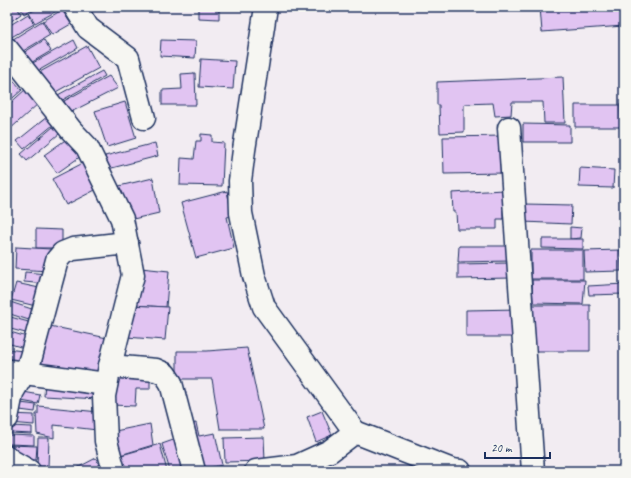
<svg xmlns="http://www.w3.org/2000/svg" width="631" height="478" font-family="Caveat,sans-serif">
<rect width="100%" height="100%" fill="#f2ecf2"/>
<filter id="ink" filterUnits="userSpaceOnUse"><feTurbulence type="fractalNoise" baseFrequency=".025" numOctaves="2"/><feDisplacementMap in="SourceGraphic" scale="8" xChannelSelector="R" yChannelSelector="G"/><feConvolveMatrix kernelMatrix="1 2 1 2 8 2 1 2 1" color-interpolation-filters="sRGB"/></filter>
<g filter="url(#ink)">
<g fill="#e1c4f2" stroke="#1b2f5e">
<polygon points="12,7 17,7 21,14 7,24 7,11"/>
<polygon points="20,7 35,7 24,14"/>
<polygon points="40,7 61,7 62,8 35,23 29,13"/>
<polygon points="198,7 219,7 219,19 198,18"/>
<polygon points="540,7 624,7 624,26 542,32"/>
<polygon points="62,10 71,24 52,35 43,21"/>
<polygon points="28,14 34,24 8,39 7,27"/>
<polygon points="42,21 50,35 18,54 10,41"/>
<polygon points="44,40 51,51 29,64 23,53"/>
<polygon points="74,40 78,48 36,72 31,64"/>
<polygon points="161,40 196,41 195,58 160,56"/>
<polygon points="87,46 99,68 52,94 40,72"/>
<polygon points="201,59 235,61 233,89 199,87"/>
<polygon points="102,71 105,76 59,102 56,96"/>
<polygon points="195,73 196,105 162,105 162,90 182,89 181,74"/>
<polygon points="109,76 118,88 69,113 64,101"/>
<polygon points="563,77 565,123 544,123 543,102 512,102 511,115 495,116 493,103 464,104 464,132 440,133 439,105 437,105 437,82"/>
<polygon points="13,80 22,90 7,103 7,85"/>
<polygon points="26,89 39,103 8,131 7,106"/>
<polygon points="125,102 136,138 107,147 95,111"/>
<polygon points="575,105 620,105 621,127 575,127"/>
<polygon points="53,112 59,120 24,149 17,141"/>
<polygon points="60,121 66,128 27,161 21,154"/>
<polygon points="523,124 570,125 570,142 523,142"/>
<polygon points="201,134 212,135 212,142 224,143 222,186 180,185 181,158 194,159 196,141 201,141"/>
<polygon points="71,136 84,154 57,173 44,155"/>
<polygon points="504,136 504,173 444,174 443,137"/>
<polygon points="155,143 158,156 108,169 105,156"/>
<polygon points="87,161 101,187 66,205 52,179"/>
<polygon points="580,168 614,170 613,188 579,187"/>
<polygon points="153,178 159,213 129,220 128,210 119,186"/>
<polygon points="503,190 504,210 503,210 503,219 497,219 497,229 457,229 456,212 453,212 452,193"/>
<polygon points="227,191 232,216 227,217 234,248 196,258 181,203"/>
<polygon points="524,204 572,205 571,224 523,222"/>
<polygon points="570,227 582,228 581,238 570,239"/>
<polygon points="36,229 62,230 62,248 36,248"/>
<polygon points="542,239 583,239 583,249 542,248"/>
<polygon points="459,246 511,246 510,261 458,262"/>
<polygon points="16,247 51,249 49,271 15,269"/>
<rect x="531" y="250" width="52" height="29"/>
<polygon points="620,250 621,271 585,272 584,251"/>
<polygon points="510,263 511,278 458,279 458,264"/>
<polygon points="141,268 169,271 166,307 132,305"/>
<polygon points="25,272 47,274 46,284 24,282"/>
<polygon points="532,280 585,280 583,304 533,303"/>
<polygon points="16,283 44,289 40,307 11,300"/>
<polygon points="624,284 624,294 589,295 588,286"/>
<polygon points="7,301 38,311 35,322 7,313"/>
<polygon points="131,305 168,307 165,340 126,337"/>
<polygon points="533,305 590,305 590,351 532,351"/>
<polygon points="520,309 520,337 466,337 466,310"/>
<polygon points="7,316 32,323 29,334 7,328"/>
<polygon points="50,326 107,338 99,377 40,368"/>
<polygon points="7,331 27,337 24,348 7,343"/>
<polygon points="247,348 264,429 220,429 212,379 177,379 177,351 207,351"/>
<polygon points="7,349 23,351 21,369 7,367"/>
<polygon points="113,374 150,377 150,389 136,389 135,406 112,405"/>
<polygon points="45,381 99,384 98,399 44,396"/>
<polygon points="18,391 40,395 38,404 16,400"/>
<polygon points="13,402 36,405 35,412 12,409"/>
<polygon points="38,406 99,412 97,430 54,425 54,438 37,434 36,414 38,414"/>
<polygon points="322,411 332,435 316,442 307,417"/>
<polygon points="11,414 34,415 34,425 10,423"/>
<polygon points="196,423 199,436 215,433 222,465 196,471 184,425"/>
<polygon points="150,424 153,445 117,456 115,431"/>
<polygon points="10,426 32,427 32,434 10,433"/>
<polygon points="9,435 34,436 34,445 9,444"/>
<polygon points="264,437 265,461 225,462 224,438"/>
<polygon points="38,438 49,438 48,467 37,466"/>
<polygon points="179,438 190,471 170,471 162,444"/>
<polygon points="160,444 167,471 119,471 118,456"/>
<polygon points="10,445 37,446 36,460 10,459"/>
<polygon points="96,458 102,471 78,471 77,468"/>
</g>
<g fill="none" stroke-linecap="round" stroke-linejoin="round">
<defs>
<g id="minor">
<polyline points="75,7 88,28 128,58 144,118"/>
<polyline points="266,7 244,150 240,181 241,213 254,276 264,307 355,432 452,470 460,471"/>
<polyline points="7,49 71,130 87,147 122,219 133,275 110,366 104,396 106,441 114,471"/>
<polyline points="509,128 533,471"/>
<polyline points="110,366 156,370 165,374 171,383 194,471"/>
<polyline points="10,371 106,384"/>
<polyline points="7,418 12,393 28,366 31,357 57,260 63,253 73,249 127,243"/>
<polyline points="7,457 10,460 29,471"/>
<polyline points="256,471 297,466 330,451 355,432"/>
</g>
</defs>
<use href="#minor" stroke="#1b2f5e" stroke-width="25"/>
<use href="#minor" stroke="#f6f6f2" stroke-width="22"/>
</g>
</g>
<rect width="631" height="478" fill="none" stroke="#f6f6f2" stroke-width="24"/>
<rect x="12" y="12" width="607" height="454" fill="none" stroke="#1b2f5e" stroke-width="1.5" filter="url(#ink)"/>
<path d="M485 452v6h65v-6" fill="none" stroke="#1b2f5e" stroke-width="2"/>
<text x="491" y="452" font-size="12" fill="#1b2f5e" stroke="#f6f6f2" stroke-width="3" paint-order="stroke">20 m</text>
</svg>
